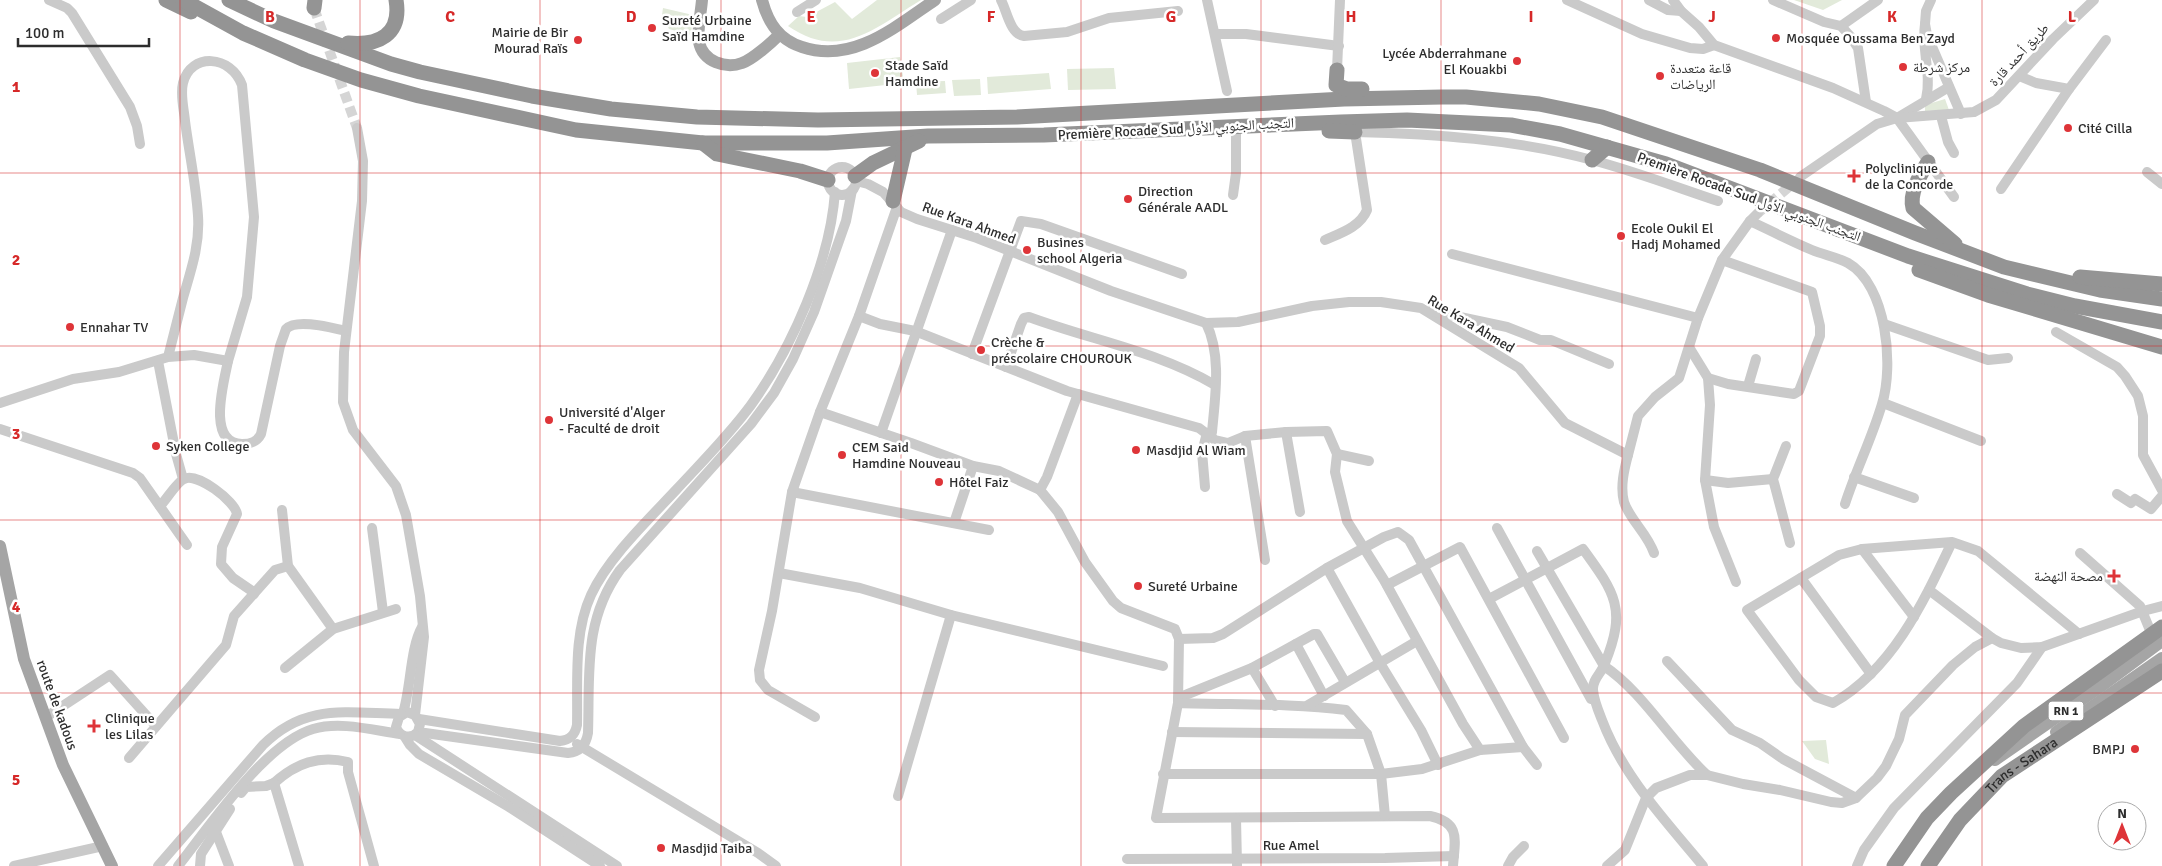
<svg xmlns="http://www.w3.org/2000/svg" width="2162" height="866" font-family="Signika,'Noto Naskh Arabic',sans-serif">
<rect width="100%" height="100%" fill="#fff"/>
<g fill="#e2eada">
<path d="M877,0h44c-46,28 -81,62 -133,26l11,-10 8,1 28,-15 17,17z"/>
<polygon points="1794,0 1842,0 1823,10"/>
<polygon points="663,8 693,15 691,35 669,29 662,15"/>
<polygon points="900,57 904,83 849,89 847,63"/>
<polygon points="1114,68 1116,89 1068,90 1067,69"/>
<polygon points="1049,73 1051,89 988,94 987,77"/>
<polygon points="980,79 981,95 954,96 952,80"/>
<polygon points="945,81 946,93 917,95 916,82"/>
<polygon points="1945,99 1949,110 1925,111 1925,105"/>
<polygon points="1826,740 1829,764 1815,759 1802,741"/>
</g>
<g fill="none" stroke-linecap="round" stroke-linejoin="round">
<g stroke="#d5d5d5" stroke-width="10" stroke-dasharray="10 5" stroke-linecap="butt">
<polyline points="314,8 357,128"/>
<polyline points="1758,213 1796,181"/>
</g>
<g stroke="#cacaca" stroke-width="10">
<polyline points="49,0 67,8 72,13 130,107 137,126 140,144"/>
<path d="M1001,0c6,11 9,34 23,36l43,-4 42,-14 69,-7"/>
<polyline points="1207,0 1227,91"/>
<polyline points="1567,0 1642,34 1690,48 1703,49 1714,45"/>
<polyline points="1649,0 1668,10 1681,11"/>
<polyline points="1673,0 1681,11 1699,27 1714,45 1833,88 1884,111 1897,118 1954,197"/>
<polyline points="1773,0 1824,22 1841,26 1851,37 1858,48 1866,102"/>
<polyline points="797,12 816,0"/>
<polyline points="941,19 971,0"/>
<polyline points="1925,24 1926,11 1931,0"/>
<polyline points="1841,26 1878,0"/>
<polyline points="1215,34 1246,34 1339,46"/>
<polyline points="1337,70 1340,0"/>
<polyline points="2019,76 2036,83 2069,89 2106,40"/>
<path d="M1926,99c6,-25 -5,-50 -1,-75l2,11 34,79"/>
<polyline points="1941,116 1948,142 1954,153"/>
<polyline points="1897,118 1949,87"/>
<polyline points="357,128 363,161 362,201 344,352 343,402 353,430 396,486 406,515 420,596 424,637 415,715"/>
<circle cx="842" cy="181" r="14"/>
<polyline points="2147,172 2162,184"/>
<polyline points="1800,177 1877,124 1897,118 1974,112 1996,100 2053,39 2094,0"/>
<polyline points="856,181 868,184 883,192 901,212 917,219 977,238 1111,291 1206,323 1238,322 1312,306 1349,302 1381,302 1421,308 1519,368 1565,423 1628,455 1638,416 1655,397 1679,378 1698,318 1722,260 1750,221 1758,213"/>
<polyline points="2001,189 2069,89"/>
<polyline points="1233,195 1236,173 1236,126"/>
<path d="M1750,221c21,10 41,20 62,29 12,5 25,7 36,13 39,22 46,103 34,141 -10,34 -26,66 -37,100"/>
<path d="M1325,240c16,-7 35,-13 42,-30l-12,-78c79,2 160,7 237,28 42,11 84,27 126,41"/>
<polyline points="1452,254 1698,318"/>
<polyline points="1427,310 1507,327 1540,340 1551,340 1609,364"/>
<polyline points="859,316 880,324 915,331 1067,391 1199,428 1215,440 1228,443 1245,436 1286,432 1327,431 1337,454 1335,472 1347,521 1384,580 1463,724 1480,750"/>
<polyline points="1884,324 1988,360 2008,358"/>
<polyline points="2056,332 2117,367 2125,376 2138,396 2143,416 2143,455 2162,490"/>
<polyline points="1689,347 1708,378 1710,405 1705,480 1714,527 1736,582"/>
<polyline points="972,354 1021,221 1041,224 1182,274"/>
<polyline points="158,361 176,454 183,479"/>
<path d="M228,361c-4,21 -22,83 14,83 9,0 15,-2 19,-10l19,-88 6,-17c11,-11 46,-1 60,2"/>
<path d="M1006,367l15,-43 3,-6 5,-1c62,23 128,34 186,68"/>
<polyline points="1708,378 1728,384 1794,394 1799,391 1820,336 1820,326 1812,292 1722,260"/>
<polyline points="1748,386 1756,359"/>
<path d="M0,403l73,-24 46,-7 49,-15 26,-2 34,6 19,-64 7,-80 -12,-132c-11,-30 -51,-33 -59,-2 -3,12 1,26 2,38 4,31 11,63 13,95 2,29 -7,54 -15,82 -5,19 -10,39 -15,59"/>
<polyline points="1883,403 1981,441"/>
<path d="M820,412l91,31 62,23 26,5 41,19 18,22 27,50 28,39 8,7 54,21 4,10 -1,64 -22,115 274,-2c31,7 25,23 23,50"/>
<polyline points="0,429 133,473 140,478 187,545"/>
<polyline points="1286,432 1300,512"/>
<polyline points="881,433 952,230"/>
<polyline points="1245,436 1265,560"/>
<polyline points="1786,446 1773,479 1790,543"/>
<polyline points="1337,454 1369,461"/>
<path d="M1628,455c-4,15 -8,32 -4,47 6,18 23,31 30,51"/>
<polyline points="1854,477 1914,498"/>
<polyline points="1705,480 1728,483 1773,479"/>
<path d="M1205,487l-3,-35 5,-19 5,-1c3,-34 10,-77 -6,-109"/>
<polyline points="1040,490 1047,477 1078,394"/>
<polyline points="792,492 989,530"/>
<polyline points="2117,494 2131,503 2135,499 2151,509 2162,496"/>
<path d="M160,506c6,-6 17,-24 24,-27 13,-7 51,22 53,35l-15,33 -1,17 12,14 19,13 2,3"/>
<polyline points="282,510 288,566 333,629"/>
<polyline points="954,523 973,466"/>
<polyline points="372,528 383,612"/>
<polyline points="1497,528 1591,699"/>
<path d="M1952,542c-28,59 -59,127 -119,161l-17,-6 -17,-17 -52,-70 92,-55 23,-6 90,-7 26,9 101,83"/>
<polyline points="1862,549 1914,617"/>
<path d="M1537,551l67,115c38,25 68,77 103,109"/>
<polyline points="2080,553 2140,606 2152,635"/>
<polyline points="1327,568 1380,663 1421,730 1438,765"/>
<polyline points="779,573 860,588 951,615 1163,666"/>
<polyline points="1801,578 1871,674"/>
<polyline points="1387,585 1460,547 1564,738"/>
<polyline points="1929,590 1992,638 2001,643 2021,648 2042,647 2143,611 2162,606"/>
<path d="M1489,599l94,-50c32,44 44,60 22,114 -3,10 -13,16 -12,27 1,11 5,20 9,30 21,56 63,100 101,146"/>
<polyline points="1179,639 1213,638 1223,634 1327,568 1384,537 1398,532 1409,540 1523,747 1537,765"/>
<polyline points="1296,644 1324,696"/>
<polyline points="1667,661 1732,730 1760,743 1783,759 1856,798"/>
<polyline points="285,668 333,629 396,609"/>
<polyline points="1252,668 1275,706"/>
<polyline points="1178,698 1252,668 1314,634 1317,634 1345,682"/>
<path d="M1178,703c56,2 112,0 168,7l21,24 14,40 4,42"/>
<polyline points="1308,705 1417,641"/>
<path d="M403,713c8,-25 7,-65 19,-86"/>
<polyline points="46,717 110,675 156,726"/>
<polyline points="815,717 768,690 760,680 759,670 772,611 792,492 820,412 859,316 897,207"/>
<path d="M419,719l141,22c10,-1 15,-6 17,-16 1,-42 -4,-91 14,-130 17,-37 57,-75 85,-105 26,-28 53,-55 75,-85 41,-57 79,-143 84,-213"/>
<path d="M418,732l2,-8 -5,-9 -8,-3 -8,5 -3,10c4,10 14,13 22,5l150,21c12,-1 18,-8 20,-20 2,-60 -5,-112 32,-163l131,-146 23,-31 19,-34 21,-47 32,-91 6,-31"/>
<polyline points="1172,732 1367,734"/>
<polyline points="415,735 617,866"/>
<polyline points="405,737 410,745 419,754 509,807 600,866"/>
<polyline points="577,744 758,853 776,866"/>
<polyline points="129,758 226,645 234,616 275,570 288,566"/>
<polyline points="1163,774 1381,774 1422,769 1480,750 1523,747"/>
<path d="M274,783c22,-20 45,-28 74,-21v10l26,94"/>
<polyline points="241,793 246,787 266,786 274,783 299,866"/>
<polyline points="898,796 951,615"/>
<polyline points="1236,818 1237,865"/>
<polyline points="216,832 229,866"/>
<polyline points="1127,859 1385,858 1454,856"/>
<polyline points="14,866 103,846"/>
<path d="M158,866l105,-121c42,-42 83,-32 138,-31"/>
<path d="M178,866c31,-39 87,-123 135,-137 27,-8 59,1 87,5"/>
<polyline points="200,866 201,854 230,809"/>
<polyline points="1508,866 1513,857 1524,846"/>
<polyline points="1607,866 1625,850 1646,798 1656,788 1690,775 1707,775 1743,784 1780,790 1831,802 1842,803 1856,798 1877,778 1886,766 1899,739 1905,715 1953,665 1975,647 1992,638"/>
<polyline points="1857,866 1864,850 1894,808 2017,683 2042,647"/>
</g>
<g stroke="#a5a5a5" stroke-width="12">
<path d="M702,0c-1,13 -5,29 -3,42 4,20 27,27 43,21 10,-3 30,-21 37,-28"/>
<path d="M762,0c6,23 17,40 40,47 51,17 93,-20 133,-47"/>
<polyline points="0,546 24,659 63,765 112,866"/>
<polyline points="2056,732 2162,658"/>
<polyline points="1995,760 2103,685 2162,641"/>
</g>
<g stroke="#949494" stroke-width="15">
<polyline points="166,0 191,12"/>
<polyline points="183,0 243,33 305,60 361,80 419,96 576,130 703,143 827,143 928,136 1044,135 1341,122 1407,120 1511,125 1560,134 1666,164 1908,256 2027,294 2075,306 2162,322"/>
<polyline points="229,0 274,21 391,64 420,72 532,96 611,109 697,117 818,120 1017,117 1344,99 1442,97 1466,97 1539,104 1602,117 1760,170 1915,233 2004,267 2100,290 2162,299"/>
<polyline points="314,8 315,0"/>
<path d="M348,43c30,3 54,-8 48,-43"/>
<polyline points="1337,70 1336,85 1347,89 1362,89"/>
<polyline points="1329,131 1355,132"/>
<polyline points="703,143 717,154 800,171 828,180"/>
<polyline points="1592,160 1607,147"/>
<path d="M1928,162c-8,13 -19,31 -15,46l42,36"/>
<polyline points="855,176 873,163 919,141"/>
<polyline points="893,201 905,149"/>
<polyline points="1919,270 1988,295 2162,347"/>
<polyline points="2080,277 2162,284"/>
<polyline points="1894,866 1927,818 1951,793 2024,726 2162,627"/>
<path id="s1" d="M1928,866l32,-46 42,-44 160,-105"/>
</g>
</g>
<path fill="none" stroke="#d62828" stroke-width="1" stroke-opacity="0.55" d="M180,0v866M360,0v866M540,0v866M721,0v866M901,0v866M1081,0v866M1261,0v866M1441,0v866M1622,0v866M1802,0v866M1982,0v866M0,173h2162M0,346h2162M0,520h2162M0,693h2162"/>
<g fill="#de3438" stroke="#fff" stroke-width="2">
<circle cx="652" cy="28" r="5"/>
<circle cx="1776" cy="38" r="5"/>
<circle cx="578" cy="40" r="5"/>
<circle cx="1517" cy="61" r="5"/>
<circle cx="1903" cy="67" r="5"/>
<circle cx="875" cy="73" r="5"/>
<circle cx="1660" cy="76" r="5"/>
<circle cx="2068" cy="128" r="5"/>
<path d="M1851.5 168.5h5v5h5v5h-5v5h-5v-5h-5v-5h5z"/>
<circle cx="1128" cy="199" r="5"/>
<circle cx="1621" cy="236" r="5"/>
<circle cx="1027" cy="250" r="5"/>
<circle cx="70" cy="327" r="5"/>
<circle cx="981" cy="350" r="5"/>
<circle cx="549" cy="420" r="5"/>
<circle cx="156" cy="446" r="5"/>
<circle cx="1136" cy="450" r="5"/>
<circle cx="842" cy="455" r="5"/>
<circle cx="939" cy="482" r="5"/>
<path d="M2111.5 568.5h5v5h5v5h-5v5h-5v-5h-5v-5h5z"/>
<circle cx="1138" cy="586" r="5"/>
<path d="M91.5 718.5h5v5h5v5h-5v5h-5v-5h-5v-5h5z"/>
<circle cx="2135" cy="749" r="5"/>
<circle cx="661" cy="848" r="5"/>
</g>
<g text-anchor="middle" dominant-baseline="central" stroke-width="5" stroke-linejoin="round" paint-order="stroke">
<rect fill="#fff" stroke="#6c6c6c" stroke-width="1" x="2048.5" y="701.5" width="35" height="19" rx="4"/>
<g font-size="12" font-weight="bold" fill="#2d2d2d">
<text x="2066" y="711">RN 1</text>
</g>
<g font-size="14" fill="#2d2d2d" stroke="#fff" text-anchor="start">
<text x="662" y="20">Sureté Urbaine<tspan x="662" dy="16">Saïd Hamdine</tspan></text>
<text x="568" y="32" text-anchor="end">Mairie de Bir<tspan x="568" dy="16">Mourad Raïs</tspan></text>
<text x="1786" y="38">Mosquée Oussama Ben Zayd</text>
<text x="1507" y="53" text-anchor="end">Lycée Abderrahmane<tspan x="1507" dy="16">El Kouakbi</tspan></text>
<text x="885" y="65">Stade Saïd<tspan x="885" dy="16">Hamdine</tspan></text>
<text x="1913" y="67">مركز شرطة</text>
<text x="1670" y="68">قاعة متعددة<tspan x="1670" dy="16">الرياضات</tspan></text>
<text x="2078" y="128">Cité Cilla</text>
<text x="1865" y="168">Polyclinique<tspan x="1865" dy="16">de la Concorde</tspan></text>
<text x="1138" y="191">Direction<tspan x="1138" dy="16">Générale AADL</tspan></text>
<text x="1631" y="228">Ecole Oukil El<tspan x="1631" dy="16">Hadj Mohamed</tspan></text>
<text x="1037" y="242">Busines<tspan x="1037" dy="16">school Algeria</tspan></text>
<text x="80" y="327">Ennahar TV</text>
<text x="991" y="342">Crèche &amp;<tspan x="991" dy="16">préscolaire CHOUROUK</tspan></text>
<text x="559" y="412">Université d'Alger<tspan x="559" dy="16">- Faculté de droit</tspan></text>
<text x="166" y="446">Syken College</text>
<text x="852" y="447">CEM Said<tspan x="852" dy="16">Hamdine Nouveau</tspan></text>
<text x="1146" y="450">Masdjid Al Wiam</text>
<text x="949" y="482">Hôtel Faiz</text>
<text x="2103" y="576" text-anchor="end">مصحة النهضة</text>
<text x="1148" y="586">Sureté Urbaine</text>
<text x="105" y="718">Clinique<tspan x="105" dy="16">les Lilas</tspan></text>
<text x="2125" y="749" text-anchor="end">BMPJ</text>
<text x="671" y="848">Masdjid Taiba</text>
</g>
<g font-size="14" fill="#2d2d2d" stroke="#fff">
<text transform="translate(2019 55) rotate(-47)">طريق أحمد قارة</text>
<text transform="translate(1176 129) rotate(-3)">Première Rocade Sud التجنب الجنوبي الأول</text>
<text transform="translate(1749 197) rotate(20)">Première Rocade Sud التجنب الجنوبي الأول</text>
<text transform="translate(969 223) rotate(20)">Rue Kara Ahmed</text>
<text transform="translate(1471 324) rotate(31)">Rue Kara Ahmed</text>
<text transform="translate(57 705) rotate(70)">route de kadous</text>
<text stroke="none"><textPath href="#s1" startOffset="139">Trans - Sahara</textPath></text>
<text x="1291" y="845">Rue Amel</text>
</g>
</g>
<g font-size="16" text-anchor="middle" font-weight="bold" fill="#d62828" stroke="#fff" stroke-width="5" stroke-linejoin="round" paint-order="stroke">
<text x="270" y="22">B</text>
<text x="450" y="22">C</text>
<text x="631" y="22">D</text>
<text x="811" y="22">E</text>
<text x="991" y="22">F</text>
<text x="1171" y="22">G</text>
<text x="1351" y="22">H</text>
<text x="1531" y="22">I</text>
<text x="1712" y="22">J</text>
<text x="1892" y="22">K</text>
<text x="2072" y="22">L</text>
<text x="16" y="92">1</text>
<text x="16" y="265">2</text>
<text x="16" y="439">3</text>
<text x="16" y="612">4</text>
<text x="16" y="785">5</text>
</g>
<g transform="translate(2122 826)"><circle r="24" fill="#ffffff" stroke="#ababab"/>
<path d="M0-4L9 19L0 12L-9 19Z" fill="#de3438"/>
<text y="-8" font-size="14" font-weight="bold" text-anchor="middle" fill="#2d2d2d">N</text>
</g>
<path d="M18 38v8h131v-8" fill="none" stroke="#2d2d2d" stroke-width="2.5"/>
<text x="25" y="38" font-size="15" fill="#2d2d2d" stroke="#ffffff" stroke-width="4" paint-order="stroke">100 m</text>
</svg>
